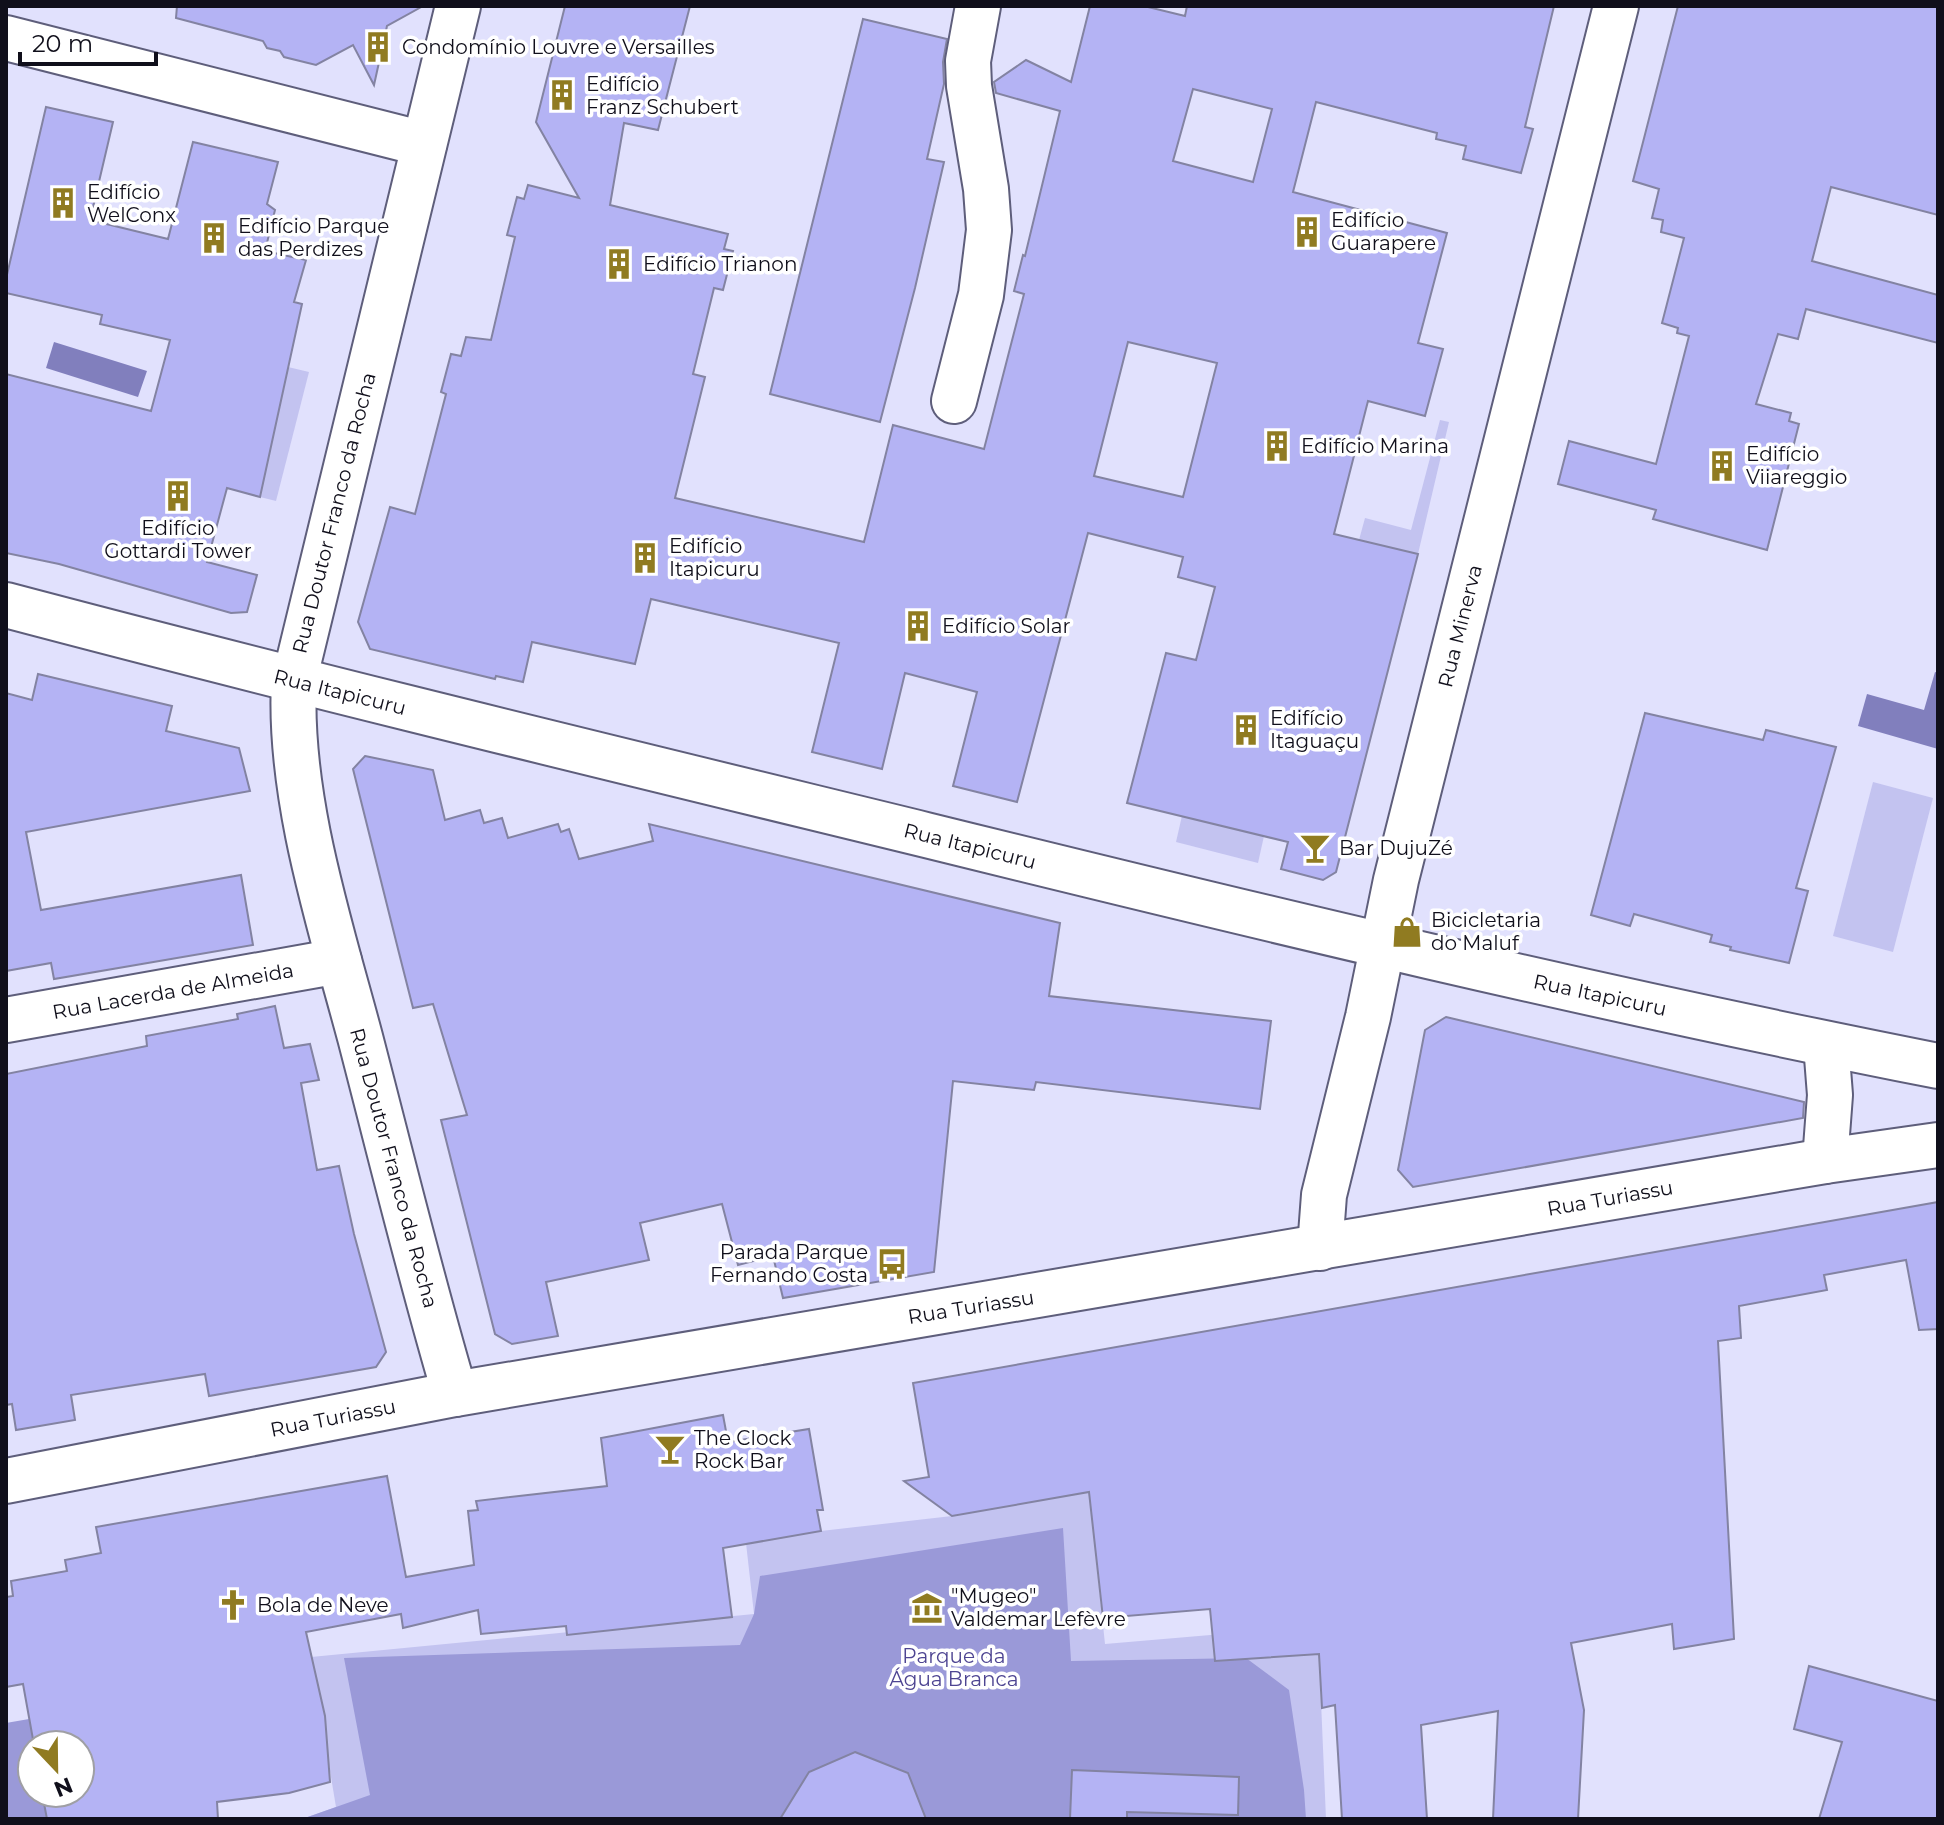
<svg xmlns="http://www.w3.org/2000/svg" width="1944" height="1825" font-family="Montserrat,sans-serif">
<rect width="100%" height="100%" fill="#e1e1fd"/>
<g fill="#c3c3f0">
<polygon points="288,367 309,372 276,501 260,497"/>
<polygon points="1440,420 1449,422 1418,554 1359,540 1365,518 1411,530"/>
<polygon points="1873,782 1933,798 1893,952 1833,936"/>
<polygon points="1184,807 1266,827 1258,863 1176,842"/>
<polygon points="1089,1492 1105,1644 1269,1630 1319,1654 1326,1819 302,1819 336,1807 311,1657 754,1614 746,1543 821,1531 952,1516"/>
</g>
<g fill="#9a99d8">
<polygon points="1063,1528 1071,1661 1246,1658 1289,1690 1304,1790 1306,1819 302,1819 370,1795 344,1658 740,1645 754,1614 760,1576"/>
<polygon points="29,1719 34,1745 32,1793 42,1793 47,1819 6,1819 6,1723"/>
</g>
<g fill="#817fbd">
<polygon points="54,342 147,371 138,397 46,368"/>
<polygon points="1935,672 1938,673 1938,749 1858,726 1867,694 1924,710"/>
</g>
<g fill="#b4b3f4" stroke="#8383a2" stroke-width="2" fill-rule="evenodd">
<polygon points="177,6 423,6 387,26 374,85 353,45 316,65 284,57 280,51 267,48 263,41 176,18"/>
<path d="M565,6h125l-32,124 -34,-7 -14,82 118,29 -4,15 9,2 -10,39 -9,-2 -21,86 12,3 -30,121 189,44 29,-117 91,24 40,-155 -10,-3 9,-36 2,1 35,-145 -64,-18 -2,-11 32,-22 45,22 19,-76h54l41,10 2,-10h367l-29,121 8,2 -12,44 -58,-14 3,-13 -30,-7 1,-6 -121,-31 -23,90 154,41 -29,110 25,6 -18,67 -57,-15 -34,133 84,20 -82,318 -13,8 -42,-11 7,-27 -161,-39 39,-150 30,7 19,-73 -37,-10 5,-20 -95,-24 -71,269 -64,-16 24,-94 -72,-19 -23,96 -70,-17 27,-109 -188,-44 -16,65 -103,-22 -9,40 -27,-6 -1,3 -125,-30 -12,-27 32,-115 25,7 31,-120 -5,-2 10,-38 10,2 5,-19 25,3 24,-103 -8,-2 10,-38 7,2 4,-14 51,13 -43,-76zM1193,89l79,20 -19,73 -80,-21zM1128,342l89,21 -34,134 -89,-21z"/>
<polygon points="1678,6 1938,6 1938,215 1831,187 1812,261 1938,295 1938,343 1806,309 1798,339 1778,334 1756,404 1791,413 1789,421 1799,424 1767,550 1653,519 1656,510 1558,484 1569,441 1656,464 1689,336 1677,333 1678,328 1662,323 1684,238 1661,232 1663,220 1652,218 1659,189 1633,181"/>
<polygon points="863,19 947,39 943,62 944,84 927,159 944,162 915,288 880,422 770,394"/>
<polygon points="46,107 113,122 90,220 168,239 193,142 278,162 267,204 275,210 265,251 306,260 294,302 302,304 260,497 227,488 207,562 257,575 247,612 231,613 59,564 6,553 6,374 151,411 170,340 100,324 102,315 6,293 6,279"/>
<polygon points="38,674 172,706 166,731 239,748 250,791 26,832 41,910 241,875 253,945 54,979 51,963 6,971 6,693 32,700"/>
<polygon points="1645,713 1763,740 1766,730 1836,747 1796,888 1808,891 1789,963 1730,950 1731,947 1710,942 1712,935 1634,914 1630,926 1591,915"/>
<polygon points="365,756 433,770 445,820 480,810 484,823 502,818 508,838 558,824 561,832 569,829 579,859 653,841 649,824 1060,923 1049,996 1271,1021 1260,1109 1036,1082 1034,1090 953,1081 934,1272 783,1298 773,1256 738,1265 722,1204 640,1223 649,1260 546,1282 558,1336 512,1344 495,1334 441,1120 467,1115 433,1004 413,1008 399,953 353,769"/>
<polygon points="275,1006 284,1048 310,1044 319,1080 301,1083 317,1170 339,1166 354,1234 386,1352 376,1367 209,1396 205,1374 71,1395 75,1420 16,1430 12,1404 6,1405 6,1074 147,1046 146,1036 238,1019 237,1014"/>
<polygon points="1446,1017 1804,1102 1803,1118 1413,1187 1398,1170 1425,1030"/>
<polygon points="1938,1202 1938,1329 1919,1330 1906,1260 1824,1275 1827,1290 1739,1306 1741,1338 1718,1341 1734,1639 1674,1649 1672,1624 1571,1643 1584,1710 1578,1819 1493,1819 1498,1711 1421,1725 1427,1819 1342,1819 1335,1705 1322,1708 1319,1654 1215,1661 1210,1609 1103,1618 1089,1492 952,1516 904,1481 929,1477 913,1383"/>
<polygon points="723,1415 728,1442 809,1429 823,1510 817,1510 821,1531 723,1548 732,1617 567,1635 566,1626 481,1634 478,1610 403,1628 401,1614 306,1632 325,1716 330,1782 289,1793 217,1802 218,1819 47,1819 42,1793 80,1793 80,1745 34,1745 23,1684 6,1687 6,1597 13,1596 11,1581 67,1571 65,1560 101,1553 96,1527 387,1476 406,1577 474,1565 468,1511 478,1510 476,1501 607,1486 601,1438"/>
<polygon points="1809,1666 1938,1701 1938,1819 1819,1819 1842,1742 1794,1729"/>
<polygon points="855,1752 908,1773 926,1819 780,1819 809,1772"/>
<polygon points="1072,1770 1239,1777 1238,1815 1127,1812 1127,1819 1070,1819"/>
</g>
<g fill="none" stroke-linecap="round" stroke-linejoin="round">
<defs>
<g id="minor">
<polyline points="6,38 424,144"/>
<polyline points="954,401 981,295 989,230 986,189 969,86 968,61 978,6"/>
<path d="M6,605c306,81 613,155 920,230 336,83 672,164 1012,231"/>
<polyline points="6,1020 339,961"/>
<polyline points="1825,1161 1830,1095 1826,1044"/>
<polyline points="1320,1248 1324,1195 1368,1017 1396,880 1616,6"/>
<path d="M455,1394c-35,-118 -64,-238 -95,-357 -30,-112 -72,-240 -66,-356l164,-675"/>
<polyline points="6,1481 455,1394 1825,1161 1938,1145"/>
</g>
</defs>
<use href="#minor" stroke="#5e5e7b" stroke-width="48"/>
<use href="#minor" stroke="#fff" stroke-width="44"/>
</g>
<defs>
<symbol id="building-bare" viewBox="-9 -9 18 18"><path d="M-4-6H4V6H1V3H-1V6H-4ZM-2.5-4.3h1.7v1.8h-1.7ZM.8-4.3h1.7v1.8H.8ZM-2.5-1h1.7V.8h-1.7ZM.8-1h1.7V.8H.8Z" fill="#907b21" stroke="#fff" stroke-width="2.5" paint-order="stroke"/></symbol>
<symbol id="bar-bare" viewBox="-9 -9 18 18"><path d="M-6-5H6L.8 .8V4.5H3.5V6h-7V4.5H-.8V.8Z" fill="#907b21" stroke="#fff" stroke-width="2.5" paint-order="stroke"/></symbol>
<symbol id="shop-bare" viewBox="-9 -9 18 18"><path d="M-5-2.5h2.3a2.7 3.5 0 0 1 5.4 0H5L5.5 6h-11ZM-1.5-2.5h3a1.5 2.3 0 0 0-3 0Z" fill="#907b21" stroke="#fff" stroke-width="2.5" paint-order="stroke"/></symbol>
<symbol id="bus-bare" viewBox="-9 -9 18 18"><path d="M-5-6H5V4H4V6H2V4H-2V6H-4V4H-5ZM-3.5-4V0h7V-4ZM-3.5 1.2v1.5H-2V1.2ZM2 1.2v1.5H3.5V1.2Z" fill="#907b21" stroke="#fff" stroke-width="2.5" paint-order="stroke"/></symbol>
<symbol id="church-bare" viewBox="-9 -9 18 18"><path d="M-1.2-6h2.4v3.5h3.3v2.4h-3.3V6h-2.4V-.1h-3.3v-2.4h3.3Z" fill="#907b21" stroke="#fff" stroke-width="2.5" paint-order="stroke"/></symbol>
<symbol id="museum-bare" viewBox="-9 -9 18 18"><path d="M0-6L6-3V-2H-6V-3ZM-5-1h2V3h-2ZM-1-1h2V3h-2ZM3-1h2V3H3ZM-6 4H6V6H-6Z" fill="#907b21" stroke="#fff" stroke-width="2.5" paint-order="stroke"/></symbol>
</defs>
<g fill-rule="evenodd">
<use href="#building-bare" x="356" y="25" width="44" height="44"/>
<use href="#building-bare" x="540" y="73" width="44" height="44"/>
<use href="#building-bare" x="41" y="181" width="44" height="44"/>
<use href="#building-bare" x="1285" y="210" width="44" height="44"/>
<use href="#building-bare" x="192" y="216" width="44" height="44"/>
<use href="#building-bare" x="597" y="242" width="44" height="44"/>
<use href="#building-bare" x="1255" y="424" width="44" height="44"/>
<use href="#building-bare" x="1700" y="444" width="44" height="44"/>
<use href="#building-bare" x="156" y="474" width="44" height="44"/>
<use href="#building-bare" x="623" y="536" width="44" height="44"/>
<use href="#building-bare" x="896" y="604" width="44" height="44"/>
<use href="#building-bare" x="1224" y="708" width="44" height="44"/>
<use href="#bar-bare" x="1293" y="826" width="44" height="44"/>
<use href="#shop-bare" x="1385" y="910" width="44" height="44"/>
<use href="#bus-bare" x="870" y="1242" width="44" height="44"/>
<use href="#bar-bare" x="648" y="1427" width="44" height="44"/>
<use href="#church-bare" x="211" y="1583" width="44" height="44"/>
<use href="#museum-bare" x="905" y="1586" width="44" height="44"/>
</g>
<g text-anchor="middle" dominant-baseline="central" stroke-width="7" stroke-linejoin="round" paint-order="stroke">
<g font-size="20" fill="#100f1b" stroke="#fff" text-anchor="start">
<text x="402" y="47">Condomínio Louvre e Versailles</text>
<text x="586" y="84">Edifício<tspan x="586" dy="23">Franz Schubert</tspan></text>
<text x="87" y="192">Edifício<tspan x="87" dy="23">WelConx</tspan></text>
<text x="1331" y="220">Edifício<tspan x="1331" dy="23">Guarapere</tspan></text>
<text x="238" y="226">Edifício Parque<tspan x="238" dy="23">das Perdizes</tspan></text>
<text x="643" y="264">Edifício Trianon</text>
<text x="1301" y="446">Edifício Marina</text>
<text x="1746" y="454">Edifício<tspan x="1746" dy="23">Viiareggio</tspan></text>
<text x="178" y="528" text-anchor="middle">Edifício<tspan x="178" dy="23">Gottardi Tower</tspan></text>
<text x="669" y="546">Edifício<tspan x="669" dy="23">Itapicuru</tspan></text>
<text x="942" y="626">Edifício Solar</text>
<text x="1270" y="718">Edifício<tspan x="1270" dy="23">Itaguaçu</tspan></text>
<text x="1339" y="848">Bar DujuZé</text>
<text x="1431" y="920">Bicicletaria<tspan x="1431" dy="23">do Maluf</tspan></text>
<text x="868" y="1252" text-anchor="end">Parada Parque<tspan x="868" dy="23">Fernando Costa</tspan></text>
<text x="694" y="1438">The Clock<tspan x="694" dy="23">Rock Bar</tspan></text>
<text x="951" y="1596">"Mugeo"<tspan x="951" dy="23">Valdemar Lefèvre</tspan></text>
<text x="257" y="1605">Bola de Neve</text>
</g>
<g font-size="20" fill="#100f1b" stroke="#fff">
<text transform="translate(334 513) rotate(-76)">Rua Doutor Franco da Rocha</text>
<text transform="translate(1460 626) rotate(-76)">Rua Minerva</text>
<text transform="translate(340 692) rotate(14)">Rua Itapicuru</text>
<text transform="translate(970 846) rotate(14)">Rua Itapicuru</text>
<text transform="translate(173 991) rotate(-10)">Rua Lacerda de Almeida</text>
<text transform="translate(1600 995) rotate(12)">Rua Itapicuru</text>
<text transform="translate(394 1168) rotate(75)">Rua Doutor Franco da Rocha</text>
<text transform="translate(1610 1198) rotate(-10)">Rua Turiassu</text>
<text transform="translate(971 1307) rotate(-9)">Rua Turiassu</text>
<text transform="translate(333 1418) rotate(-11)">Rua Turiassu</text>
</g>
<g font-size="20" fill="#4e4592" stroke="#fff">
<text x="954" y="1656">Parque da<tspan x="954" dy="23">Água Branca</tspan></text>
</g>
</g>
<rect width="1944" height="1825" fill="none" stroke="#100f1b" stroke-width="16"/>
<g transform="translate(56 1769) rotate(158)"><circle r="38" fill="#ffffff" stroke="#9f9fa4" stroke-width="2"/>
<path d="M0-6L14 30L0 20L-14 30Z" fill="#907b21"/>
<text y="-12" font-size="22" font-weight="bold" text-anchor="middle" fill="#100f1b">N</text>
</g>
<path d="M20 52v12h136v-12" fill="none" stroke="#100f1b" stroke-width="4"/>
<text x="32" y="52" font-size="24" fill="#100f1b" stroke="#ffffff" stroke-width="6" paint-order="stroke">20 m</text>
</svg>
